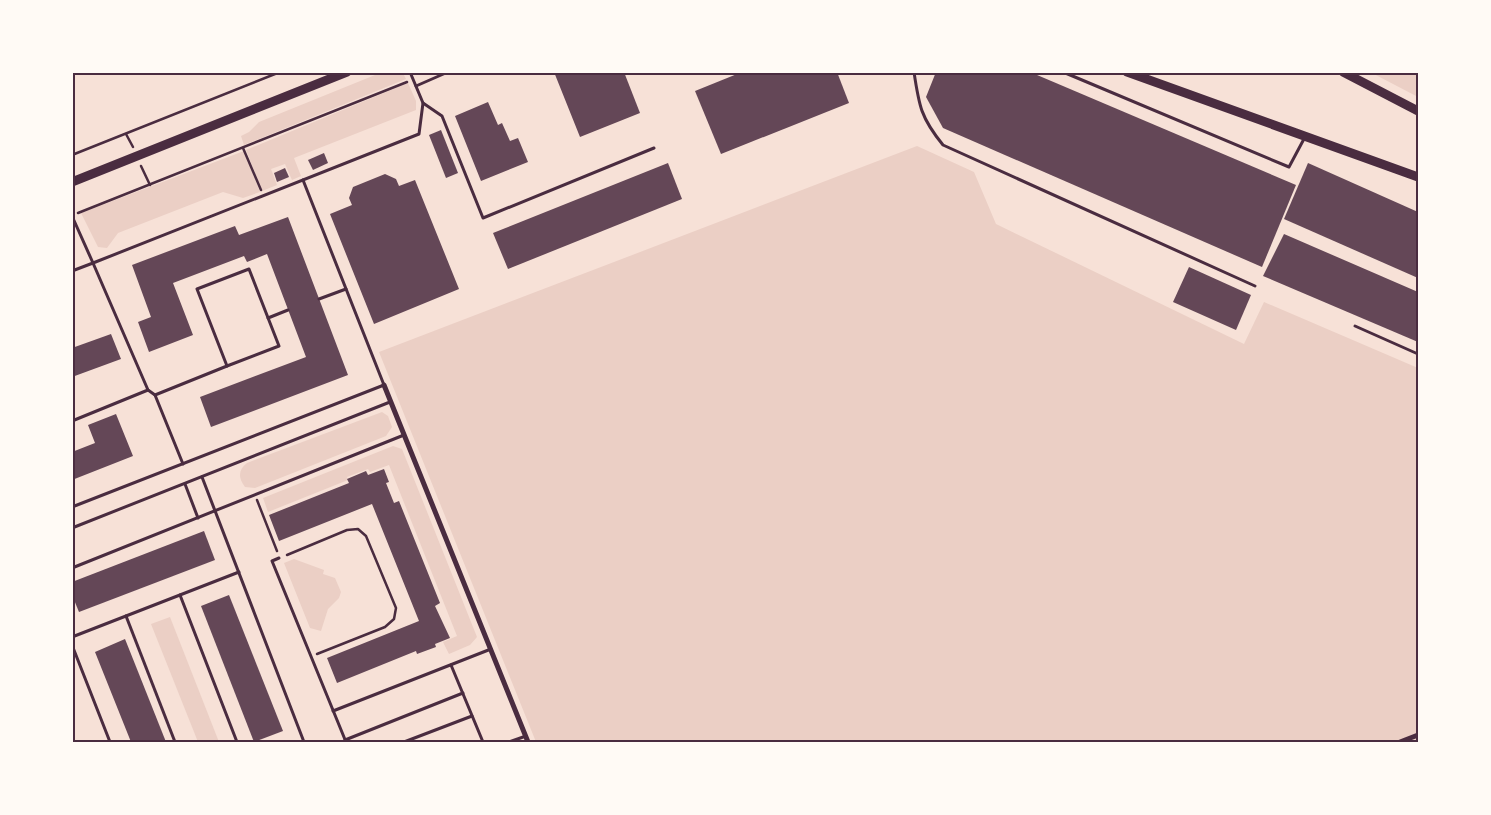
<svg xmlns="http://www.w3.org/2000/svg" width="1491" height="815" font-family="'Work Sans',sans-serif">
<rect width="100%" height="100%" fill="#f7e1d7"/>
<g fill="#ebcfc5">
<polygon points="380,73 403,73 406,79 244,145 241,136 249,132 259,122"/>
<polygon points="1372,73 1418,73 1418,97"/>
<polygon points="408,83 416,101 416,110 294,158 301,176 292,180 285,164 271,169 277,185 262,191 246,150"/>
<polygon points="917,146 974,172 996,224 1244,344 1264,302 1418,368 1418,742 536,742 379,352"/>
<polygon points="244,151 260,192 243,198 223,192 118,233 107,248 98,247 81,213"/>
<path d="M382,412l6,4 4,11 -6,9 -131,52 -10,-1c-7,-9 -7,-17 2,-24z"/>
<polygon points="393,446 402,449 477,637 470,645 449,654 443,642 457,636 389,465 370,472 368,469 347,477 348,480 268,512 263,498"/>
<polygon points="294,559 324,570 323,574 335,578 341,592 339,598 328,609 321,631 310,628 284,563"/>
<polygon points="170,617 219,742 198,742 151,624"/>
</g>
<g fill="#644757">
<polygon points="554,72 624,72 640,113 580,137"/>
<polygon points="742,72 837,72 849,103 721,154 695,91"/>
<polygon points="936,72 1030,72 1296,185 1262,267 943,128 926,97"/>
<polygon points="488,102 498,125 502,123 510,141 518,138 528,162 481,181 455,116"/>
<polygon points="441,130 458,173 446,178 429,135"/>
<polygon points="324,153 328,163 313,170 308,160"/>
<polygon points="668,163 682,199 508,269 493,233"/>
<polygon points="1308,163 1418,212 1418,278 1284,219"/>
<polygon points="285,168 289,177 277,182 274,173"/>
<polygon points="385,174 396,179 399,186 415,180 459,289 374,324 330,214 352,205 349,198 353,187"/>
<polygon points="288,217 348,375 211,427 200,397 306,357 267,254 247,262 244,256 173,283 193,335 149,352 138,322 151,317 132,265 235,226 239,235"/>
<polygon points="1284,234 1418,292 1418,342 1263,276"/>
<polygon points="1189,267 1251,295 1236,330 1173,302"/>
<polygon points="111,334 121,359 72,377 72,348"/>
<polygon points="116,414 133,456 72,480 72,452 95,443 88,425"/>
<polygon points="384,469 389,482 386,483 394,503 399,501 440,603 435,606 450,638 435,644 436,647 417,654 416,651 337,683 327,658 419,621 372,504 279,541 269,515 349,483 347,479 366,471 368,475"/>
<polygon points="204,531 215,560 79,612 72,595 72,582"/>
<polygon points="229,595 283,731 254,742 201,606"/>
<polygon points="125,639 131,654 166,742 131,742 95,652"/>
</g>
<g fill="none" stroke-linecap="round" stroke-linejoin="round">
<g stroke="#4a2c40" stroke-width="2.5">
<polyline points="1415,72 1418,74"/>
<polyline points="126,134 133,147"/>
<polyline points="243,148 261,190"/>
<polyline points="72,155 280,72"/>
<polyline points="141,166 150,185"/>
<polyline points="78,213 407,82"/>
<polyline points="257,500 277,551"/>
<polyline points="287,555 347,530 358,529 366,536 396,608 394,619 385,627 317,654"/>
</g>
<g stroke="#4a2c40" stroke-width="3">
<path d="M914,72c5,34 7,46 29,73l312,141"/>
<polyline points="1063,72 1289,167 1305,137"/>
<polyline points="416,86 448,72"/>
<polyline points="423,103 442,116 483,218 654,148"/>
<polyline points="72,216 93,263 419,134 423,103 410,72"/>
<polygon points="249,269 279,346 227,366 197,289"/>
<polyline points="72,271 93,263 148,390 155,395 227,366"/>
<polyline points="319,299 346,289"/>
<polyline points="268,318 288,310"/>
<polyline points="1355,326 1418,354"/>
<polyline points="155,395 183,464"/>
<polyline points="72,421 148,390"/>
<polyline points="202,477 304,742"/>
<polyline points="185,484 198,518"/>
<polyline points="72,507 384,385 303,180"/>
<polyline points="72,528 390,402"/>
<polyline points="279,558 272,561 346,742"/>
<polyline points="72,568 404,435"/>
<polyline points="180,595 237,742"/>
<polyline points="126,616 175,742"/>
<polyline points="72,637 239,572"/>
<polyline points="72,645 110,742"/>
<polyline points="451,665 483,742"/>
<polyline points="333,711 491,649"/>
<polyline points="345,740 463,693"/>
<polyline points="404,742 472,716"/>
<polyline points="509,742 526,736"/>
</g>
<g stroke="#4a2c40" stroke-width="5">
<polyline points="384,385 528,742"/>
<polyline points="1400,742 1418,735"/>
</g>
<g stroke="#4a2c40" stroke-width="9">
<polyline points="1127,72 1418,177"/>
<polyline points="1343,72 1418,111"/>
<polyline points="72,182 347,72"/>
</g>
</g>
<rect width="1491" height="815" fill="none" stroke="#fffaf5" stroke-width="148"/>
<rect x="74" y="74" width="1343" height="667" fill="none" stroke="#4a2c40" stroke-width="2"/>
</svg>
